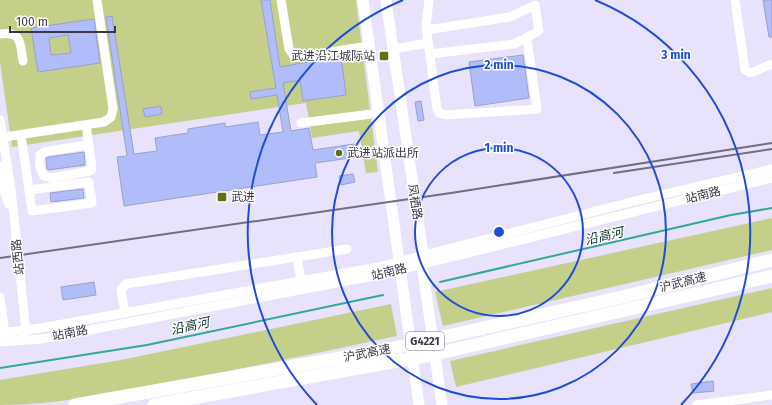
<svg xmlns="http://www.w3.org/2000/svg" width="772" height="405" font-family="'Fira Sans','Noto Sans SC',sans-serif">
<rect width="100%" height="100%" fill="#e8e2fc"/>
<g fill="#c4d089">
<polygon points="0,0 356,0 378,172 366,173 359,131 312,138 306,103 12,147 0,62"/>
<polygon points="772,218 772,250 443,326 435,292"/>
<polygon points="772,288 772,312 456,387 450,361"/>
<path d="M391,304l6,32c-75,16 -150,32 -226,46 -57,11 -113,23 -171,23v-25l121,-20z"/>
</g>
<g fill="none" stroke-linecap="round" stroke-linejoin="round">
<g stroke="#31aa91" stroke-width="2">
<polyline points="440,282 731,215 772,208"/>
<polyline points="0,368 147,345 383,295"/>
</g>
</g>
<g fill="#b1bdfb" stroke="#99a1c9" fill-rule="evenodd">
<polygon points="261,0 270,0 280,67 341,56 346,95 303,101 300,80 283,83 291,131 309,128 313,150 354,144 357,157 315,163 317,177 124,206 117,157 127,156 106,17 112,16 134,154 157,151 155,138 188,133 188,129 225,123 225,127 258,122 260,135 283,132 277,95 251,99 250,92 276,88"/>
<polygon points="763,0 772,0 772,37 769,37"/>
<path d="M94,19l6,44 -62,9 -7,-44zM68,35l3,18 -20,2 -2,-17z"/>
<polygon points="523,55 529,98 475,106 469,62"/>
<polygon points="421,101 424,120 418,121 415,102"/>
<polygon points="161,106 162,114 145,117 143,109"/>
<polygon points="84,152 85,165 48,170 47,169 46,158 49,157"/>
<polygon points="353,174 355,182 341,185 339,176"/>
<polygon points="83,189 84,198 51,202 50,193"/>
<polygon points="94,282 96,295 63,300 61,287"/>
<polygon points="713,381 714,391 693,393 691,384"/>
</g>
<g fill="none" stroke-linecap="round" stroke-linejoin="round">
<g stroke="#fff" stroke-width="9">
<polyline points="281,0 289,49 293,55 298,57 369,46"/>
<polyline points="429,0 426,26 437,109 439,113 446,115 537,109 527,39"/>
<polyline points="735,0 745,70 750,73 772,64"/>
<polyline points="427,30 510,17 535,5 539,31 514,44 430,54"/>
<path d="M0,34c22,-3 20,9 23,27"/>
<polyline points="393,49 428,43"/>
<polyline points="0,120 11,189 26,331 23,334"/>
<polyline points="301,123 379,113"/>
<polyline points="86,125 92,168 90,171 51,178 44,176 40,168 40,155 47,151 89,145"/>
<polyline points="21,135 32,211 92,203 89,182 29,190"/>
<polyline points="4,137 104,122 111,117 113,109 97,0"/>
<polyline points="0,166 3,187 8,204"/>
<polyline points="297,257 301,281"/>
<polyline points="0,297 5,333 9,335"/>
<polyline points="125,313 121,290 126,284 347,249"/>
<polyline points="0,333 41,328 378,267 635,201 772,169"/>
<polyline points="0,342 42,339 379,275 772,178"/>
<polyline points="697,405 772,395"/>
</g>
<g stroke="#fff" stroke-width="11">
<polyline points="363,0 419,405"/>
<polyline points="386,0 423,254 422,264 442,405"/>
</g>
<g stroke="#fff" stroke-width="13">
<polyline points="75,405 385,350 622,297 772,260"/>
<polyline points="154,405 431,355 772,276"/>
</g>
<g stroke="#726e81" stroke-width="2">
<polyline points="614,173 772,149"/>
<polyline points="0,258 451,193 772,143"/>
</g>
</g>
<g fill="none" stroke="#1d4ed8" stroke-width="2">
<circle cx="499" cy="232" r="84"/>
<circle cx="499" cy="232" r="167"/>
<path d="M317 405A251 251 0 0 1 403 0M595 0A251 251 0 0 1 681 405"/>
</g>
<g fill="#646e15" stroke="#fff" stroke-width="1.5">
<rect x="379" y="51" width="10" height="10" rx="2"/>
<circle cx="339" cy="153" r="4"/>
<rect x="217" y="192" width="10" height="10" rx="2"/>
</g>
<g text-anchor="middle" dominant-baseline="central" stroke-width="3" stroke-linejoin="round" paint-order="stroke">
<rect fill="#fff" stroke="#76737f" stroke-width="1" x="406" y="332" width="38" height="18" rx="3"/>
<g font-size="11" font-weight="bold" fill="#3b3748">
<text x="425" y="341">G4221</text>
</g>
<g font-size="12" fill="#3b3748" stroke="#fff" text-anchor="start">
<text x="375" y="56" text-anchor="end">武进沿江城际站</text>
<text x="347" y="153">武进站派出所</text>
<text x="231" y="197">武进</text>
</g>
<g font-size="12" fill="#3b3748" stroke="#fff">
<text transform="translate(703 195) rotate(-14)">站南路</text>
<text transform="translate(415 202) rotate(81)">凤栖路</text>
<text transform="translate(18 257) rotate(-96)">站西路</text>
<text transform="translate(389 272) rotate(-14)">站南路</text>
<text transform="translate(683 282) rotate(-14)">沪武高速</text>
<text transform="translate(70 333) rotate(-11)">站南路</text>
<text transform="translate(367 353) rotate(-11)">沪武高速</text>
</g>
<g font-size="13" font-style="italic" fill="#00352b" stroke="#fff">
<text transform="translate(604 236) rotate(-13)">沿高河</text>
<text transform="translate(190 326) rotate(-12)">沿高河</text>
</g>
</g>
<circle cx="499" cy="232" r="6" fill="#1d4ed8" stroke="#fff" stroke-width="2"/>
<g font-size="12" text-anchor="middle" font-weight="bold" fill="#1d4ed8" stroke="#fff" stroke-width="3" stroke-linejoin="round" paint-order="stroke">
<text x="676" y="59">3 min</text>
<text x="499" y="69">2 min</text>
<text x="499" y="152">1 min</text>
</g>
<path d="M10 26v6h105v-6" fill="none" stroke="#3b3748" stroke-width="2"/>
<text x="16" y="26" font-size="12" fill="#3b3748" stroke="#ffffff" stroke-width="3" paint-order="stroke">100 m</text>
</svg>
